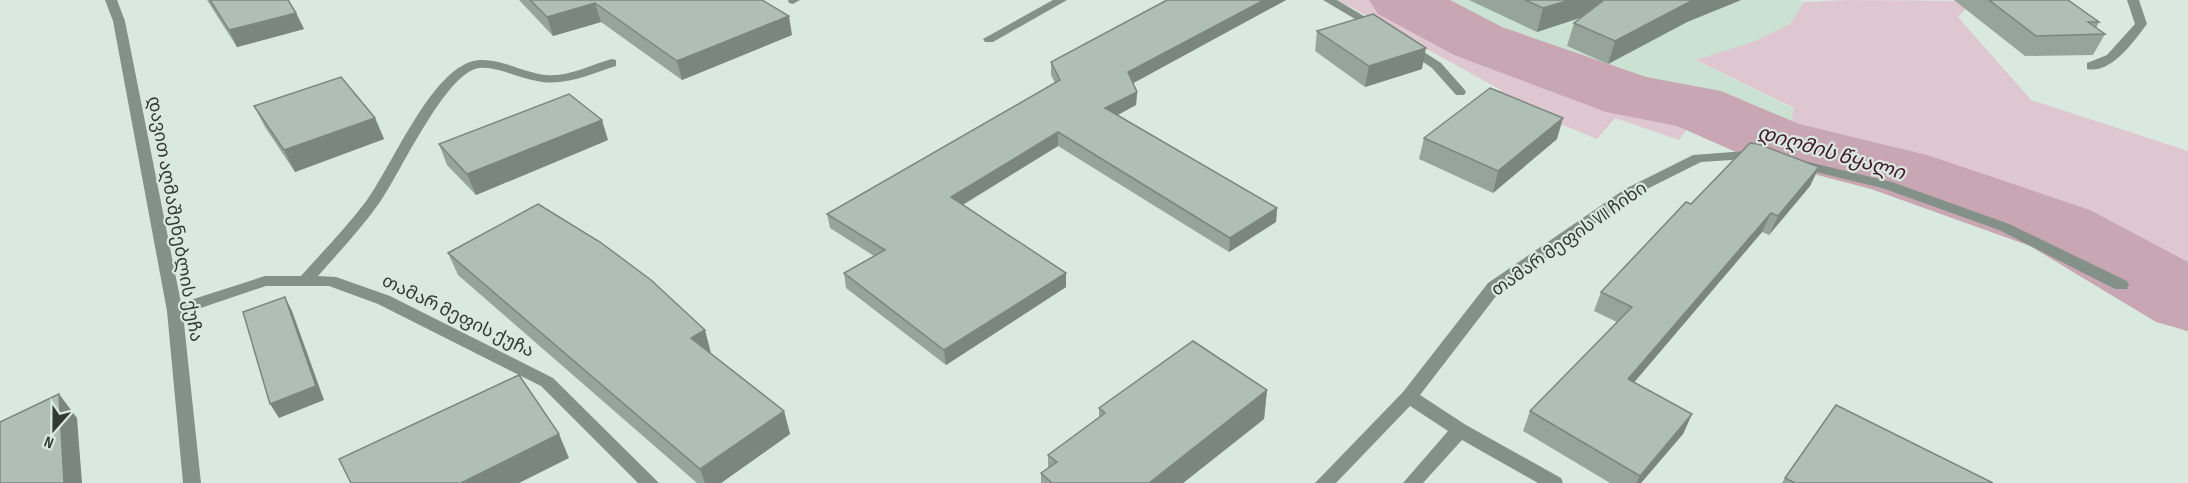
<svg xmlns="http://www.w3.org/2000/svg" width="2188" height="483" font-family="'Sofia Sans Condensed','Noto Sans Georgian',sans-serif">
<rect width="100%" height="100%" fill="#dae9df"/>
<polygon fill="#cbe1d2" points="1440,0 1798,0 1804,2 1790,24 1753,42 1697,61 1794,109 1791,125 1598,74"/>
<polygon fill="#dfc7d1" points="1338,0 1440,0 1598,74 1791,125 1794,108 1696,60 1753,42 1790,24 1804,2 1847,0 1973,1 1958,17 2031,100 2188,151 2188,332 2165,323 2152,292 2053,237 1909,184 1741,142 1691,124 1679,140 1615,118 1597,139 1500,99 1501,90"/>
<g fill="none" stroke-linecap="round" stroke-linejoin="round">
<polygon fill="#c8a6b4" fill-rule="evenodd" points="1369,0 1450,0 1502,27 1646,77 1721,91 1799,124 1927,155 2090,210 2188,262 2188,331 2156,322 2030,246 1871,189 1745,156 1677,126 1606,112 1454,55 1378,14"/>
<g fill="#849188" fill-rule="evenodd">
<path d="M105,0h12l8,21 56,282 84,-27h36c22,-25 46,-49 66,-76 26,-36 61,-123 103,-138 24,-8 52,11 76,13 23,2 44,-10 66,-16l4,1v6c-25,8 -52,21 -79,15 -19,-3 -40,-15 -58,-13 -34,5 -79,106 -99,134 -19,27 -41,50 -62,74l18,1 54,19 163,82 106,105h-21l-97,-97 -163,-82 -49,-18h-63l-83,28 18,169h-18l-16,-172 -54,-290z"/>
<polygon points="788,0 800,0 793,4 789,3"/>
<polygon points="1053,0 1067,0 993,42 985,42 983,39"/>
<polygon points="1323,0 1337,0 1382,27 1376,31 1372,29"/>
<path d="M2127,0h12l8,24c-13,17 -35,50 -60,45v-6l20,-8 28,-31z"/>
<polygon points="1407,41 1441,63 1464,89 1466,92 1464,95 1456,95 1432,68 1403,48 1401,45"/>
<polygon points="1746,151 1763,154 1765,157 1758,161 1746,159 1701,162 1635,195 1500,291 1420,395 1466,425 1561,478 1563,483 1538,483 1462,440 1423,483 1403,483 1448,431 1410,406 1336,483 1315,483 1403,392 1488,283 1625,189 1693,155"/>
<polygon points="1800,160 1892,182 2009,224 2127,281 2129,285 2127,289 2115,289 1999,230 1882,188 1795,167 1793,164"/>
</g>
</g>
<g fill="#97a49c">
<polygon points="207,0 288,0 296,13 304,29 237,47"/>
<polygon points="519,0 762,0 792,35 682,80 601,22 553,36"/>
<polygon points="1167,0 1286,0 1133,83 1137,92 1136,105 1117,115 1277,208 1276,222 1229,252 1058,146 963,205 1066,273 1066,287 946,365 846,288 844,273 874,256 830,228 827,214 1055,83 1051,75 1051,62"/>
<polygon points="1469,0 1741,0 1687,22 1608,64 1567,46 1574,23 1580,18 1537,32"/>
<polygon points="1954,0 2070,0 2069,1 2099,22 2096,28 2105,34 2093,55 2025,56"/>
<polygon points="1317,31 1422,69 1365,87 1315,51"/>
<polygon points="254,106 375,118 384,139 295,172 265,127"/>
<polygon points="1424,138 1557,139 1493,193 1419,159"/>
<polygon points="608,140 476,195 447,165 439,144"/>
<polygon points="1819,167 1810,186 1769,235 1762,232 1634,382 1692,414 1683,434 1641,483 1610,483 1523,431 1530,411 1617,322 1594,311 1601,292 1691,204"/>
<polygon points="448,253 711,354 784,411 790,434 721,483 697,483 458,275"/>
<polygon points="1267,390 1264,419 1183,483 1041,483 1041,473 1048,468 1048,455 1099,417 1099,408"/>
<polygon points="1785,478 1993,483 1782,483"/>
</g>
<g fill="#7b867f">
<polygon points="1264,0 1286,0 1128,86 1128,72"/>
<polygon points="1570,0 1609,0 1606,9 1537,32 1543,8"/>
<polygon points="1693,0 1741,0 1687,22 1608,64 1615,41"/>
<polygon points="595,3 601,22 553,36 547,17"/>
<polygon points="296,13 304,29 237,47 229,30"/>
<polygon points="789,16 792,35 682,80 677,61"/>
<polygon points="1426,48 1422,69 1365,87 1369,66"/>
<polygon points="1137,92 1136,105 1105,122 1105,108"/>
<polygon points="375,118 384,139 295,172 284,150"/>
<polygon points="1563,118 1557,139 1493,193 1498,171"/>
<polygon points="602,120 608,140 476,195 467,174"/>
<polygon points="1058,132 1058,146 952,211 951,197"/>
<polygon points="1819,167 1810,186 1769,235 1778,216"/>
<polygon points="1277,208 1276,222 1229,252 1230,238"/>
<polygon points="1771,213 1762,232 1620,399 1628,379"/>
<polygon points="1066,273 1066,287 946,365 944,350"/>
<polygon points="285,297 292,311 324,400 279,418 270,404"/>
<polygon points="705,330 711,353 691,338"/>
<polygon points="1267,390 1264,419 1183,483 1149,483"/>
<polygon points="59,394 77,418 82,483 64,483"/>
<polygon points="784,411 790,434 721,483 705,483 700,469"/>
<polygon points="1692,414 1683,434 1641,483 1636,483 1640,476"/>
<polygon points="559,434 569,458 519,483 461,483"/>
</g>
<g fill="#b0bfb5" stroke="#7b867f" stroke-width="1.5">
<polygon points="210,0 288,0 296,13 229,30"/>
<polygon points="530,0 762,0 789,16 677,61 595,3 547,17"/>
<polygon points="1167,0 1264,0 1128,72 1137,92 1105,108 1277,208 1230,238 1058,132 951,197 1066,273 944,350 844,273 885,250 827,214 1060,80 1051,62"/>
<polygon points="1525,0 1570,0 1543,8"/>
<polygon points="1604,0 1693,0 1615,41 1574,23"/>
<polygon points="1989,0 2068,0 2099,22 2088,22 2105,34 2036,36"/>
<polygon points="1373,14 1426,48 1369,66 1317,31"/>
<polygon points="341,77 375,118 284,150 254,106"/>
<polygon points="1490,88 1563,118 1498,171 1424,138"/>
<polygon points="569,94 602,120 467,174 439,144"/>
<polygon points="1750,143 1758,144 1819,167 1778,216 1771,213 1628,379 1692,414 1640,476 1530,411 1632,307 1601,292 1686,202 1691,204"/>
<polygon points="538,204 600,242 651,280 705,330 691,338 784,411 700,469 448,253"/>
<polygon points="285,297 316,386 270,404 243,312"/>
<polygon points="1193,341 1267,390 1149,483 1052,483 1041,473 1057,462 1048,455 1105,413 1099,408"/>
<polygon points="519,375 559,434 461,483 351,483 339,459"/>
<polygon points="59,394 64,483 0,483 0,422"/>
<polygon points="1836,405 1993,483 1795,483 1785,478"/>
</g>
<g text-anchor="middle" dominant-baseline="central" stroke-width="4.5" stroke-linejoin="round" paint-order="stroke">
<g font-size="18" fill="#333935" stroke="#dae9df">
<text transform="translate(175 219) rotate(80)">დავით აღმაშენებლის ქუჩა</text>
<text transform="translate(1569 239) rotate(-35)">თამარ მეფის VII ჩიხი</text>
<text transform="translate(458 316) rotate(26)">თამარ მეფის ქუჩა</text>
</g>
<g font-size="20" font-style="italic" fill="#43172d" stroke="#dae9df">
<text transform="translate(1831 153) rotate(16)">დიღმის წყალი</text>
</g>
</g>
<g transform="translate(54 429) rotate(201)" stroke="#dae9df" stroke-width="4.5" paint-order="stroke">
<path d="M0-4.5L10 22L0 15L-10 22Z" fill="#333935"/>
<text y="-9" font-size="16" font-weight="bold" text-anchor="middle" fill="#333935">N</text>
</g>
</svg>
